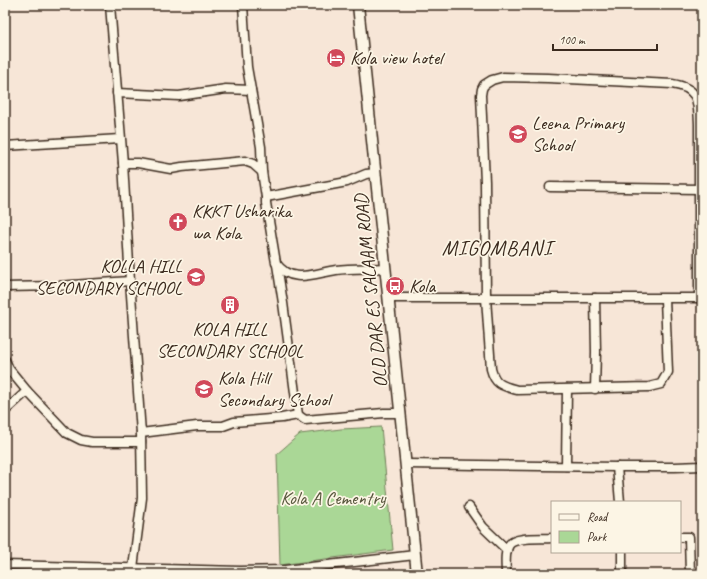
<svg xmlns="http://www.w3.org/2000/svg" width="707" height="579" font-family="Caveat,sans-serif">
<rect width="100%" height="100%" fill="#f7e6d7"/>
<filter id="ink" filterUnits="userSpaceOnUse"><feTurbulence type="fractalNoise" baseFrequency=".025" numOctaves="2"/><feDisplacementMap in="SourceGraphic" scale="8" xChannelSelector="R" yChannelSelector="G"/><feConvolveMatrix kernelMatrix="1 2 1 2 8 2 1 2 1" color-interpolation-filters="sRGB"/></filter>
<g filter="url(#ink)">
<polygon fill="#aad796" stroke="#72805a" points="381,427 393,550 280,565 277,454 300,434 341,429"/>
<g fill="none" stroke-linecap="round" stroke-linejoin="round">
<defs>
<g id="minor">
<polyline points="110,5 123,163 130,281 141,433 142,498 133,568"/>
<path d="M243,5l4,62 14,80 1,25 4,25v6l10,60c15,22 39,10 60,7 16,-2 33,-1 49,-2"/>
<polyline points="117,93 179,96 226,89 251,90"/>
<polyline points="5,146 120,139"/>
<polyline points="123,163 138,163 171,169 182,167 245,161 253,164 262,172"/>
<polyline points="550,187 700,189"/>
<polyline points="266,197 347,182 366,174 376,173"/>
<polyline points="277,265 283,303 298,415"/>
<polyline points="5,287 57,286 130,281"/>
<polyline points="389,298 702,298"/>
<path d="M665,299l3,73 -7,12 -12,3 -132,3c-14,-4 -22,-5 -26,-21l-5,-71 -1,-116 -4,-87 1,-6 2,-4 8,-5 11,-3 45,1 124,6c27,4 26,17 27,40v174"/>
<polyline points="5,360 9,369 27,391 67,433 81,440 92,442 141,442"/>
<polyline points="595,389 596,352 595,298"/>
<polyline points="5,411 27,391"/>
<polyline points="141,433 197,426 223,426 234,422 282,418 298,415 305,420 384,413 401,413"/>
<polyline points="406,464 617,467 675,467 702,466"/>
<polyline points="566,466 567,389"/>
<polyline points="617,467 620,502"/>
<polyline points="469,507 483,527 507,550"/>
<polyline points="680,537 689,537 690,574"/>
<polyline points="622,552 622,574"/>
<polyline points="5,565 240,571 285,570 415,555"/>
<path d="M506,574c0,-9 -2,-21 3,-29 6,-9 32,-6 43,-7"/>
</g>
<polyline id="major" points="358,5 417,574"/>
</defs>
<use href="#minor" stroke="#3b2a1e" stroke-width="11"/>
<use href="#major" stroke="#3b2a1e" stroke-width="13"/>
<use href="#minor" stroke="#fcf5e5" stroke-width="8"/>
<use href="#major" stroke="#fcf5e5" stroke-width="10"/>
</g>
</g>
<defs>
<symbol id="hotel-disc" viewBox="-11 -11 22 22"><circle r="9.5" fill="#d1495b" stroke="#fcf5e5"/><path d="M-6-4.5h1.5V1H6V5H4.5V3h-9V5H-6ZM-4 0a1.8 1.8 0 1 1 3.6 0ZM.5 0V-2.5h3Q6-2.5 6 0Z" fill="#fff"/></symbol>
<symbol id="school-disc" viewBox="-11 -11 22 22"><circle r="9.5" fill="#d1495b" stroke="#fcf5e5"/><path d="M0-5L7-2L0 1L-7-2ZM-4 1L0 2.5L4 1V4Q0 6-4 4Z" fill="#fff"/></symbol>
<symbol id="church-disc" viewBox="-11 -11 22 22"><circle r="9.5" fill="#d1495b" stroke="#fcf5e5"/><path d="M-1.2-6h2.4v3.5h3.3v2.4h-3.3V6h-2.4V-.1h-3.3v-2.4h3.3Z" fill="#fff"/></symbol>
<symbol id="bus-disc" viewBox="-11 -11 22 22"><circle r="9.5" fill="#d1495b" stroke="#fcf5e5"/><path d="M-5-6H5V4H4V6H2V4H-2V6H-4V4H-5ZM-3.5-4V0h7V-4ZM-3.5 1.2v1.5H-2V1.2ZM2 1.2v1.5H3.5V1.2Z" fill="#fff"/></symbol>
<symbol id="building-disc" viewBox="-11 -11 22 22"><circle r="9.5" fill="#d1495b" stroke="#fcf5e5"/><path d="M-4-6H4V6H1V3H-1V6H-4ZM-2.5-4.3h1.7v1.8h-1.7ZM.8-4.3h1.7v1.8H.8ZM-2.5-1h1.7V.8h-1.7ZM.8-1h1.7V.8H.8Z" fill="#fff"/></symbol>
</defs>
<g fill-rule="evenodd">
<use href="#hotel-disc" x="325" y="47" width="22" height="22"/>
<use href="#school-disc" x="507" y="123" width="22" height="22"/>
<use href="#church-disc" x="167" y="211" width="22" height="22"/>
<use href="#school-disc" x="185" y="266" width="22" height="22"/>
<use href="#bus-disc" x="384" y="275" width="22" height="22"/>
<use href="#building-disc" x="219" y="294" width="22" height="22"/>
<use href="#school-disc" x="193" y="378" width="22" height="22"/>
</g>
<g text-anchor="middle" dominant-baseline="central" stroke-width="3.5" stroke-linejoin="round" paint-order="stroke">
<g font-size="19" fill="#3b2a1e" stroke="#fcf5e5" text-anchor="start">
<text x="350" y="58">Kola view hotel</text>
<text x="532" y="123">Leena Primary<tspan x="532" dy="22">School</tspan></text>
<text x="192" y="211">KKKT Usharika<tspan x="192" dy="22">wa Kola</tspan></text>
<text x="182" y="266" text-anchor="end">KOLLA HILL<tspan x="182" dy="22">SECONDARY SCHOOL</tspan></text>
<text x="409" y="286">Kola</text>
<text x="230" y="329" text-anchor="middle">KOLA HILL<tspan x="230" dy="22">SECONDARY SCHOOL</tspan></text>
<text x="218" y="378">Kola Hill<tspan x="218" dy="22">Secondary School</tspan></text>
</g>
<g font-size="19" fill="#3b2a1e" stroke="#fcf5e5">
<text transform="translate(371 291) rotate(-96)">OLD DAR ES SALAAM ROAD</text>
</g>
<g font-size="19" fill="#57553c" stroke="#fcf5e5">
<text x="333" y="498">Kola A Cementry</text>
</g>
<g font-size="21" letter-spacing="1" fill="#3b2a1e" stroke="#fcf5e5">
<text x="497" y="248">MIGOMBANI</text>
</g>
</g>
<rect width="707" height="579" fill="none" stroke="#fcf5e5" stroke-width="20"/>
<rect x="10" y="10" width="687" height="559" fill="none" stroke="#3b2a1e" stroke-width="1.5" filter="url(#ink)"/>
<rect x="551" y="501" width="130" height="52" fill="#fcf5e5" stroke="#afa495"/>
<rect x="559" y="514" width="20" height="6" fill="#fcf5e5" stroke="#afa495"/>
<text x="587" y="521" font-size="12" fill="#3b2a1e">Road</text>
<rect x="559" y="531" width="20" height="12" fill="#aad796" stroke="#afa495"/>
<text x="587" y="541" font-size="12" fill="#3b2a1e">Park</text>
<path d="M553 44v6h104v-6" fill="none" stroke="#3b2a1e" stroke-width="2"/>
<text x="559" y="44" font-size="12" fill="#3b2a1e" stroke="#fcf5e5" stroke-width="3" paint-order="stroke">100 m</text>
</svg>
